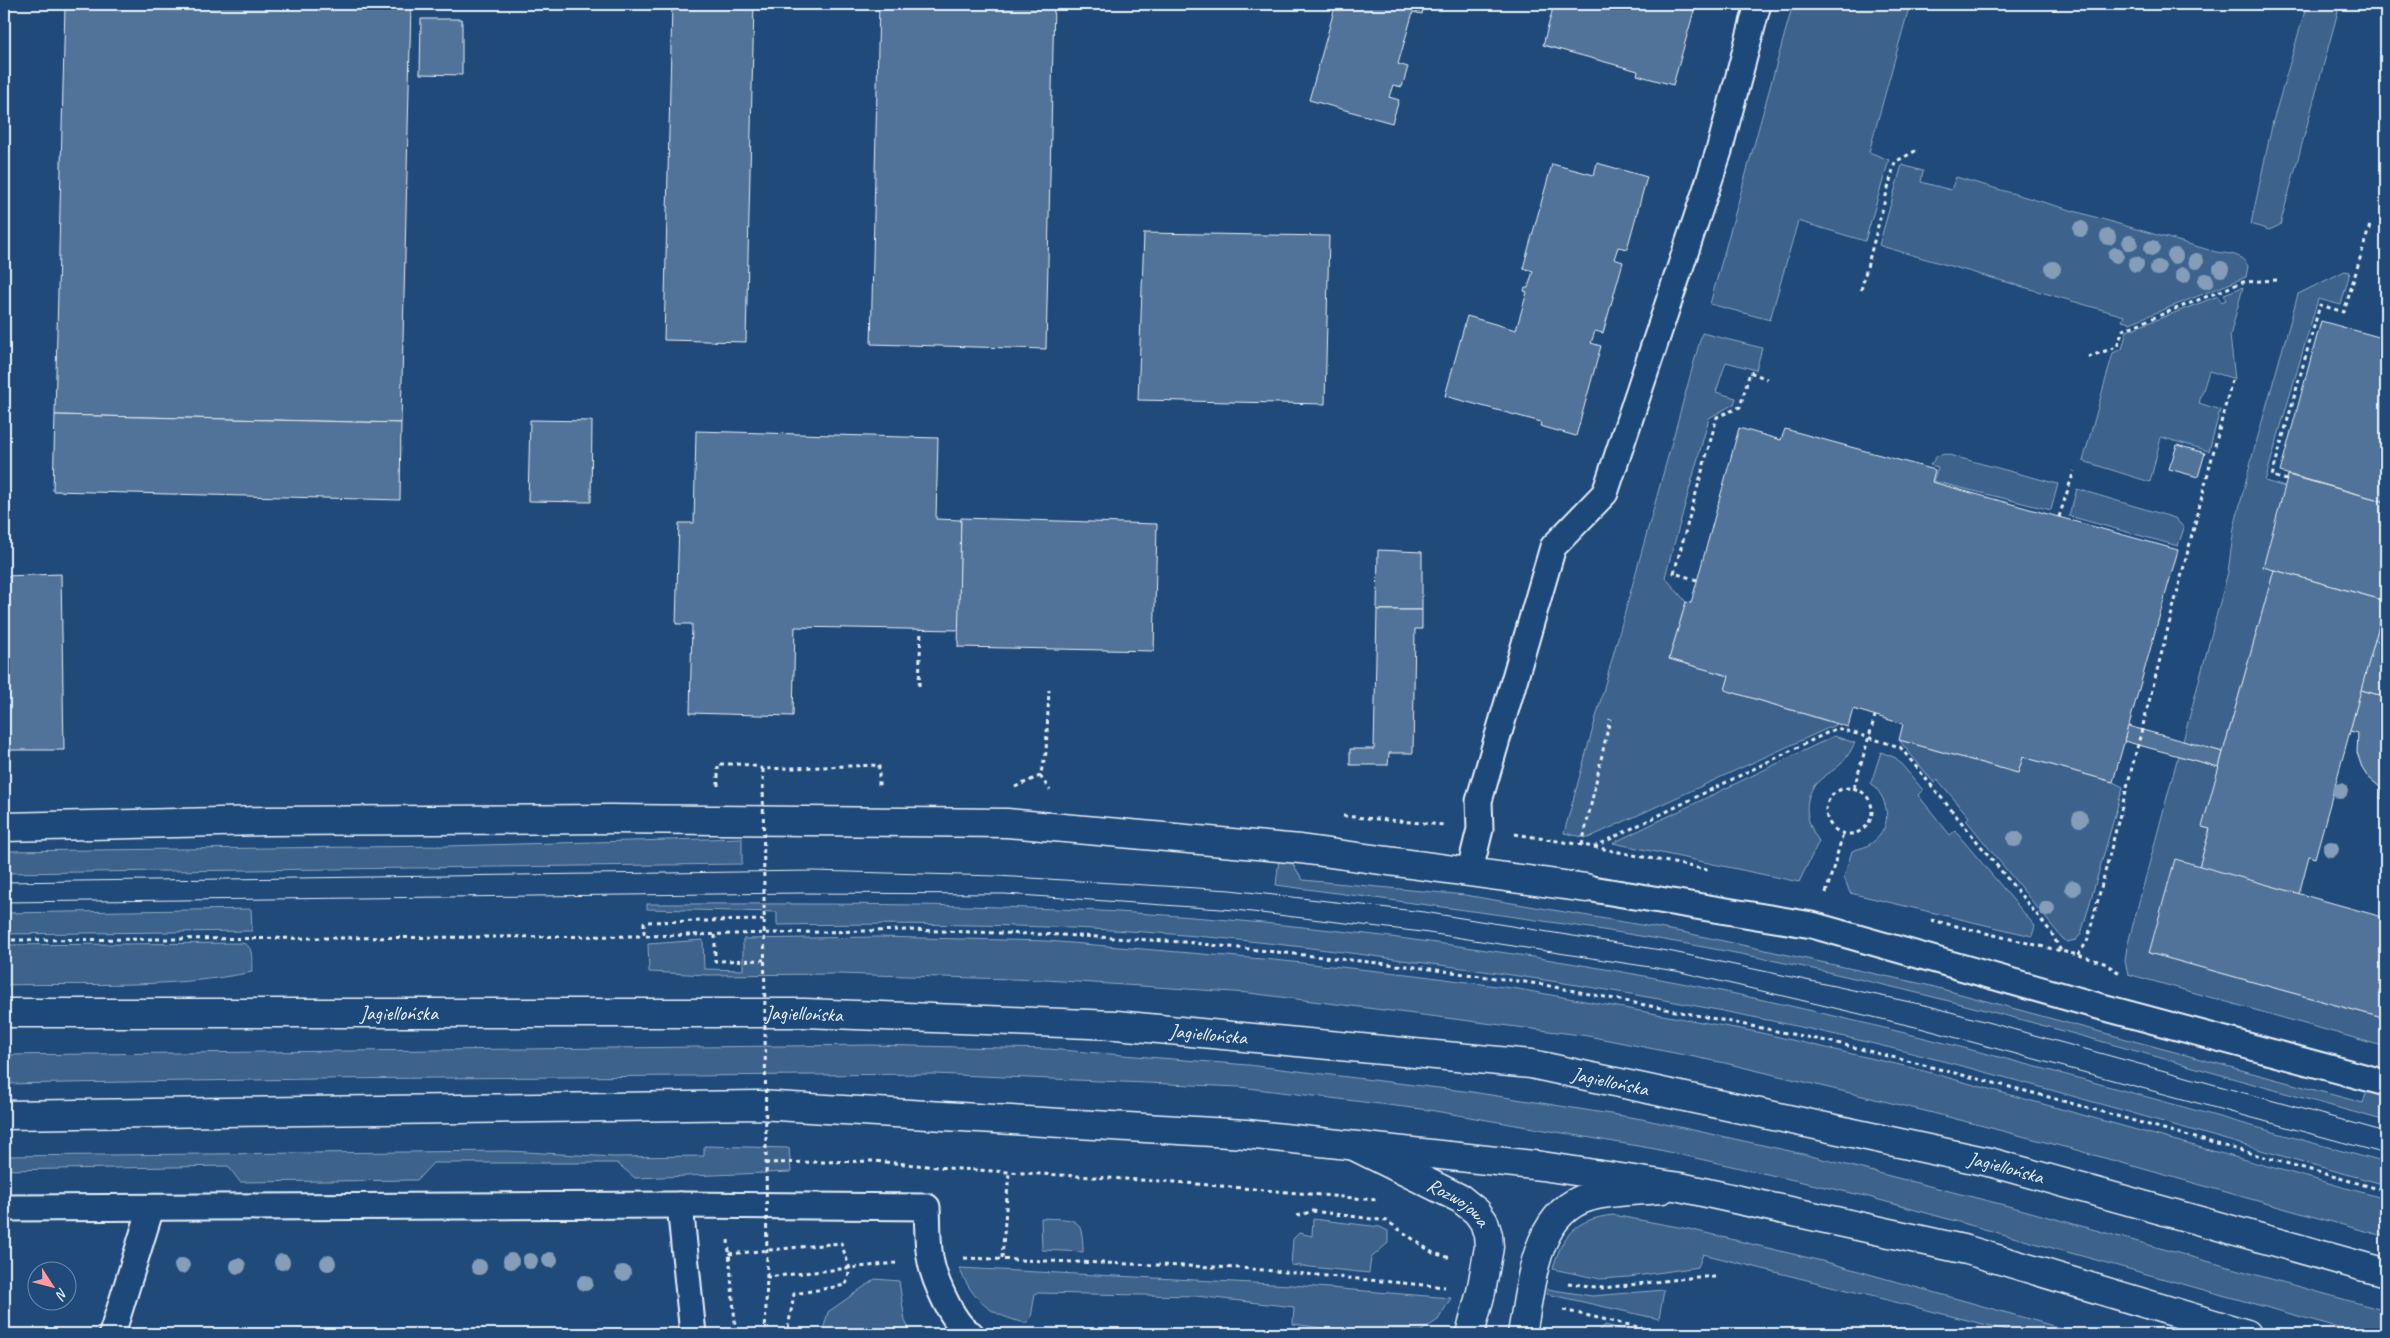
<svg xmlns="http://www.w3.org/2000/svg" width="2390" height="1338" font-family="Caveat,sans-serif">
<rect width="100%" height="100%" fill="#1f4a7a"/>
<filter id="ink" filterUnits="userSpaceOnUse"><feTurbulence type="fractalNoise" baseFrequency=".02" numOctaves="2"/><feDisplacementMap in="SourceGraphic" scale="10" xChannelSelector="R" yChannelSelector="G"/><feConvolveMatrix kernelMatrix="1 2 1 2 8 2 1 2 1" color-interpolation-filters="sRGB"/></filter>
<g filter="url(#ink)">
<g fill="#3c628c" stroke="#92aac2">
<polygon points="1793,4 1910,4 1869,152 1889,160 1865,241 1798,221 1770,320 1710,304"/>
<polygon points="2307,4 2340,4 2280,225 2269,230 2251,224 2273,121"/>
<path d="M1902,165l21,6 -2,11 30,8 5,-13 260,75c13,2 25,1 32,14l-2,11 -116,46 -8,-2 2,-5 -243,-70 -2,-1z"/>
<polygon points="2345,271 2350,272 2341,305 2318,299 2265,481 2285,487 2274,570 2223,752 2183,741 2228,572 2234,528 2251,461 2298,294"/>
<polygon points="2243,287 2230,336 2235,379 2209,371 2199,403 2220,410 2209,451 2161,437 2150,482 2083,461 2113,353 2122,349 2127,331 2218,296 2221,302 2226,300 2224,294"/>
<polygon points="1702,333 1762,348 1756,370 1726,362 1716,392 1736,398 1734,404 1709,418 1665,577 1686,602 1669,659 1729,676 1725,690 1837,724 1588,838 1564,833"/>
<polygon points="1945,454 2058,484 2051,510 1933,481 1938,467 1930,465 1937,456"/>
<polygon points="2077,489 2175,518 2184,528 2178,546 2069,516"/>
<path d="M1834,736l21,7c-4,7 -8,15 -13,20 -8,8 -21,14 -28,23 -12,18 -7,38 5,55l-20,41 -186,-39z"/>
<polygon points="1899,740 2018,773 2023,757 2113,782 2123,787 2081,934 2076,940 2067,942 2062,938 1966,820 1969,817 1938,780 1934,783"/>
<path d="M1881,752l15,6 27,32 -5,5 32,40 5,-4 80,95 -3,10 -182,-43 -6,-16 8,-26c4,-2 11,-3 15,-5 27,-15 24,-45 4,-63z"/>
<polygon points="2178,756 2219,767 2203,827 2210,829 2199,867 2149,953 2386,1019 2386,1047 2128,974 2125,961 2127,947"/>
<polygon points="742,838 742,864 4,873 4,851 446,846"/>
<path d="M1279,859l11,1 13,20 162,15 217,37 245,53 436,118 4,-12 19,5v25c-198,-54 -395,-115 -596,-157 -170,-36 -342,-56 -514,-79z"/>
<path d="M647,904c127,0 254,-1 382,4 183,6 366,26 547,56 275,45 542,126 810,199v22c-177,-48 -353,-104 -532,-146 -147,-34 -295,-59 -445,-78 -71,-10 -142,-19 -213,-25 -139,-12 -280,-13 -419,-11v-13l-130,-3z"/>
<polygon points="251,909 252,931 4,934 4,913"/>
<polygon points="878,937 1047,941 1274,960 1416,975 1518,989 1757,1032 1913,1068 2386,1199 2386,1237 2076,1150 1929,1112 1725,1063 1588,1036 1249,993 1046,980 837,974 708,975 649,972 648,944 703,940 704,969 743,970 743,939"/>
<path d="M242,943c13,3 9,17 10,29 -81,17 -166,11 -248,13v-40z"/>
<polygon points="870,1045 1048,1049 1248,1065 1472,1092 1642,1119 1799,1153 2020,1209 2386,1311 2386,1334 2363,1334 1865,1196 1655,1149 1429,1110 1240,1087 934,1074 316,1079 4,1084 4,1055"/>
<polygon points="704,1146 789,1148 791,1172 635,1178 617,1163 433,1163 417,1180 240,1182 228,1166 4,1170 4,1156 508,1151 614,1157 704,1156"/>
<path d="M1613,1215l76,14 141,34 252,71h-59l-320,-80 -5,13 -69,10 -29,2 -47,-10c9,-35 23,-50 60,-54z"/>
<path d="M1041,1218c33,2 42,-4 42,34l-41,-2z"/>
<polygon points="1313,1219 1380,1227 1388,1231 1388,1243 1371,1258 1369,1273 1291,1265 1293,1239 1299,1233 1312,1236"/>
<path d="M959,1268l333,17 159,13 -13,22 -21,14h-53l-71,-10 1,-17 -98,-11 -161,-3 -4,25 -5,5c-36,-8 -52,-21 -67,-55z"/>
<polygon points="875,1279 899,1281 905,1321 912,1334 822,1334 828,1312"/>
<polygon points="1547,1289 1592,1296 1664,1290 1659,1319 1547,1294"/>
<polygon points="1605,1325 1641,1334 1596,1334"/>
</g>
<g fill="#517399" stroke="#e8f1f8">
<polygon points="65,4 411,4 401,423 55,415"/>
<polygon points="672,4 754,4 746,342 664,340"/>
<polygon points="879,4 1054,4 1046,349 871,344"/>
<polygon points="1343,4 1425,4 1422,14 1413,12 1398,64 1408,67 1402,87 1393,85 1389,97 1399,100 1392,123 1309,100 1335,7 1342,9"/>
<polygon points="1554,4 1696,4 1673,85 1637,75 1638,71 1543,45"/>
<polygon points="421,19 462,19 462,75 420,74"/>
<polygon points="1597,163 1647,177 1627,249 1618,247 1614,259 1623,262 1603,333 1595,331 1591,343 1601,346 1576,436 1540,426 1541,422 1445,396 1467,316 1516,330 1527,292 1524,291 1525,288 1528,288 1533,271 1523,268 1552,164 1594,175"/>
<polygon points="1144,233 1329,236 1325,404 1138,400"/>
<polygon points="2321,321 2386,339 2386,502 2280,472"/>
<polygon points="55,415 401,423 400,500 53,491"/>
<polygon points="530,420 592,421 591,502 528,501"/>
<polygon points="1739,428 1781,440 1785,429 1935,470 1932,482 2178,550 2113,782 2023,757 2018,773 1899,740 1903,724 1853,709 1848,727 1725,690 1729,676 1669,659 1686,602 1691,603"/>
<polygon points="696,431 938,438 936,519 961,520 959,630 795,627 793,716 690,713 692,624 676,624 679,523 694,523"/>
<polygon points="2177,445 2205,453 2198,477 2169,469"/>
<polygon points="2288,475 2386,502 2386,601 2263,567"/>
<polygon points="961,518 1157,524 1154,651 958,647"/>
<polygon points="1378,550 1422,552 1422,610 1377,610"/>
<polygon points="2274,570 2386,601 2315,858 2309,856 2299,894 2199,867 2210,829 2202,827"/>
<polygon points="61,574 64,750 4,750 4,576"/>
<polygon points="2386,600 2386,643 2375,640"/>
<polygon points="1377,610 1422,610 1422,629 1415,629 1413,753 1389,753 1388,765 1350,765 1350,749 1374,749"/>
<polygon points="2375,640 2386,643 2386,697 2361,690"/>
<polygon points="2361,690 2386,697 2386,800 2380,798 2382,789 2367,776 2362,768 2357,752 2358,733 2350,731"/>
<polygon points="2128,726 2223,752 2219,767 2124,741"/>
<polygon points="2175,859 2386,918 2386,1019 2149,953"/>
</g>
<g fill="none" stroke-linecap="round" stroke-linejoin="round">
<defs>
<g id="lane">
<polyline points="1470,870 1480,829 1479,801 1553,547 1605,493 1719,151 1758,4"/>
<polyline points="1586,888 1812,925 2091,1004 2386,1083"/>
<polyline points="680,1205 693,1334"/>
<path d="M4,1208l676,-3 247,2c1,16 0,34 3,50 3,21 23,68 41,77"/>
<polyline points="112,1334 151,1208"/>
</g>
<g id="street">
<polyline points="4,827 266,821 610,819 1007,823 1300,849 1586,888"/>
<path id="s1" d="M1354,1146l107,53 16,13 7,10 4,13 1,12 -8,45 -11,42"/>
<path d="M1522,1334c9,-47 12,-122 67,-137 23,-7 50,-6 73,-8"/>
</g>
<g id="secondary">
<path id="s2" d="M4,1013h800l312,12 415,39 462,99 393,110"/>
<polyline points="4,1115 759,1105 1246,1134 1542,1166 1680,1187 1967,1250 2247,1334"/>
</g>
</defs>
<use href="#lane" stroke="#e8f1f8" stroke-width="29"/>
<use href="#street" stroke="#e8f1f8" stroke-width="31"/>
<use href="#secondary" stroke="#e8f1f8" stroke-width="31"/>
<g stroke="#e8f1f8" stroke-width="3" stroke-dasharray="4 4" stroke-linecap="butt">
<polyline points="1861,290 1895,162 1919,149"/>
<polyline points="2088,357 2117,347 2123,330 2243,282 2278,280"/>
<polyline points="2287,480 2272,476 2320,305 2344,312 2370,225"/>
<polyline points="2059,517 2074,471"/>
<polyline points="1697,580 1674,573 1717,417 1740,407 1750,372 1767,379"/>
<polyline points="919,686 921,629"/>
<polyline points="1040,776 1050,790"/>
<path d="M718,786v-22c15,0 31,-1 45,5l116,-4v21"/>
<polyline points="1015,787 1040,776 1046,753 1049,690"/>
<polyline points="1854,788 1875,716"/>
<circle cx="1849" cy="811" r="23"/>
<polyline points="1343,816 1444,825"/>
<polyline points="1515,834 1594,847 1708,870"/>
<polyline points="1582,845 1610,719"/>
<polyline points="1594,847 1837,728 1900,747 2051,932 2061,951"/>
<polyline points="1826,893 1843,834"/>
<polyline points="764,920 644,922 644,936 910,930 1062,935 1184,942 1415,967 1539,984 1837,1043 2045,1096 2386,1191"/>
<polyline points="1931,920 2078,955 2104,963 2121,974"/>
<polyline points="715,935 715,961 764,960"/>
<polyline points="4,940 644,936"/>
<polyline points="2078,955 2087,942 2232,380"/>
<polyline points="765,1163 874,1161 959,1169 1175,1182 1377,1200"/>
<polyline points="1297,1216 1313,1211 1387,1221 1433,1253 1451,1258"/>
<polyline points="728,1240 736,1334"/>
<polyline points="729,1254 841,1243 850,1269 846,1285 794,1294 787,1334"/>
<polyline points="964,1258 1241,1268 1445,1287"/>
<polyline points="1002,1258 1009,1172"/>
<polyline points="1568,1283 1603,1288 1697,1277 1715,1277"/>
<polyline points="1563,1310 1669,1334"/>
<polyline points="1292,1332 1306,1334"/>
<polyline points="765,1334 767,1277 896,1263"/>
</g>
<use href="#lane" stroke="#1f4a7a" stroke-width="25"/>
<use href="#street" stroke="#1f4a7a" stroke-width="28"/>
<use href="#secondary" stroke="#1f4a7a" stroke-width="28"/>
<g stroke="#e8f1f8" stroke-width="1">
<polyline points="4,882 813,871 997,876 1230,890 1424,912 1673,952 1929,1006 2386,1132"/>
<polyline points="4,902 802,893 1005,894 1235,910 1422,932 1676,971 1920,1028 2386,1154"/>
</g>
<polyline stroke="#e8f1f8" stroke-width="3" stroke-dasharray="4 4" stroke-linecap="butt" points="763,769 767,1277"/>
</g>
<g fill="#849eb9">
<circle cx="2081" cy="229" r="8"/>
<circle cx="2108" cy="237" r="8"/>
<circle cx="2130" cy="243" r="8"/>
<circle cx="2152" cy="248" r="8"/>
<circle cx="2116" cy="255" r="8"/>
<circle cx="2175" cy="256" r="8"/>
<circle cx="2196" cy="261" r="8"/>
<circle cx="2136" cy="264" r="8"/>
<circle cx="2158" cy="268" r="8"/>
<circle cx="2053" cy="269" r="8"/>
<circle cx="2221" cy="269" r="8"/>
<circle cx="2183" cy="275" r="8"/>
<circle cx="2206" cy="281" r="8"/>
<circle cx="2340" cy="791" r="8"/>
<circle cx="2080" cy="819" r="8"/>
<circle cx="2015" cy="839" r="8"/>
<circle cx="2331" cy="849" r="8"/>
<circle cx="2073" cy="888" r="8"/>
<circle cx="2047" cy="909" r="8"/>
<circle cx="550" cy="1260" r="8"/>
<circle cx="511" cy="1261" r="8"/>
<circle cx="530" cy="1261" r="8"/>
<circle cx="282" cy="1262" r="8"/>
<circle cx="328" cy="1263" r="8"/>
<circle cx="182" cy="1266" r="8"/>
<circle cx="238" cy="1266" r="8"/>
<circle cx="479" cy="1267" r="8"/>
<circle cx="623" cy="1273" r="8"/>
<circle cx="585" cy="1283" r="8"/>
</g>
</g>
<g text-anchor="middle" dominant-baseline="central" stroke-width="4" stroke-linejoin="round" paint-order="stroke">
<g font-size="20" fill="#e8f1f8" stroke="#1f4a7a">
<text stroke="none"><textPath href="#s2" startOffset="395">Jagiellońska</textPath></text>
<text stroke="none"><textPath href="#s2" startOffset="800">Jagiellońska</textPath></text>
<text stroke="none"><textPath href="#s2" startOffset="1205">Jagiellońska</textPath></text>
<text stroke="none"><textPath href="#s2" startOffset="1610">Jagiellońska</textPath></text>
<text stroke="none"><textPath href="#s2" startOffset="2015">Jagiellońska</textPath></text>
<text stroke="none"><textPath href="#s1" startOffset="119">Rozwojowa</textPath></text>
</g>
</g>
<rect width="2390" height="1338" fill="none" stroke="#1f4a7a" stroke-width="20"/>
<rect x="10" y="10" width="2370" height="1318" fill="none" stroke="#e8f1f8" stroke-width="2" filter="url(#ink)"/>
<g transform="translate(52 1286) rotate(126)"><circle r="24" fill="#1f4a7a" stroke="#6f8dac"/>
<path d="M0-4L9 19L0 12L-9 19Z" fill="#ff9aa2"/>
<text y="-8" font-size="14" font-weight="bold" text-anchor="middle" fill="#e8f1f8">N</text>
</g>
</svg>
